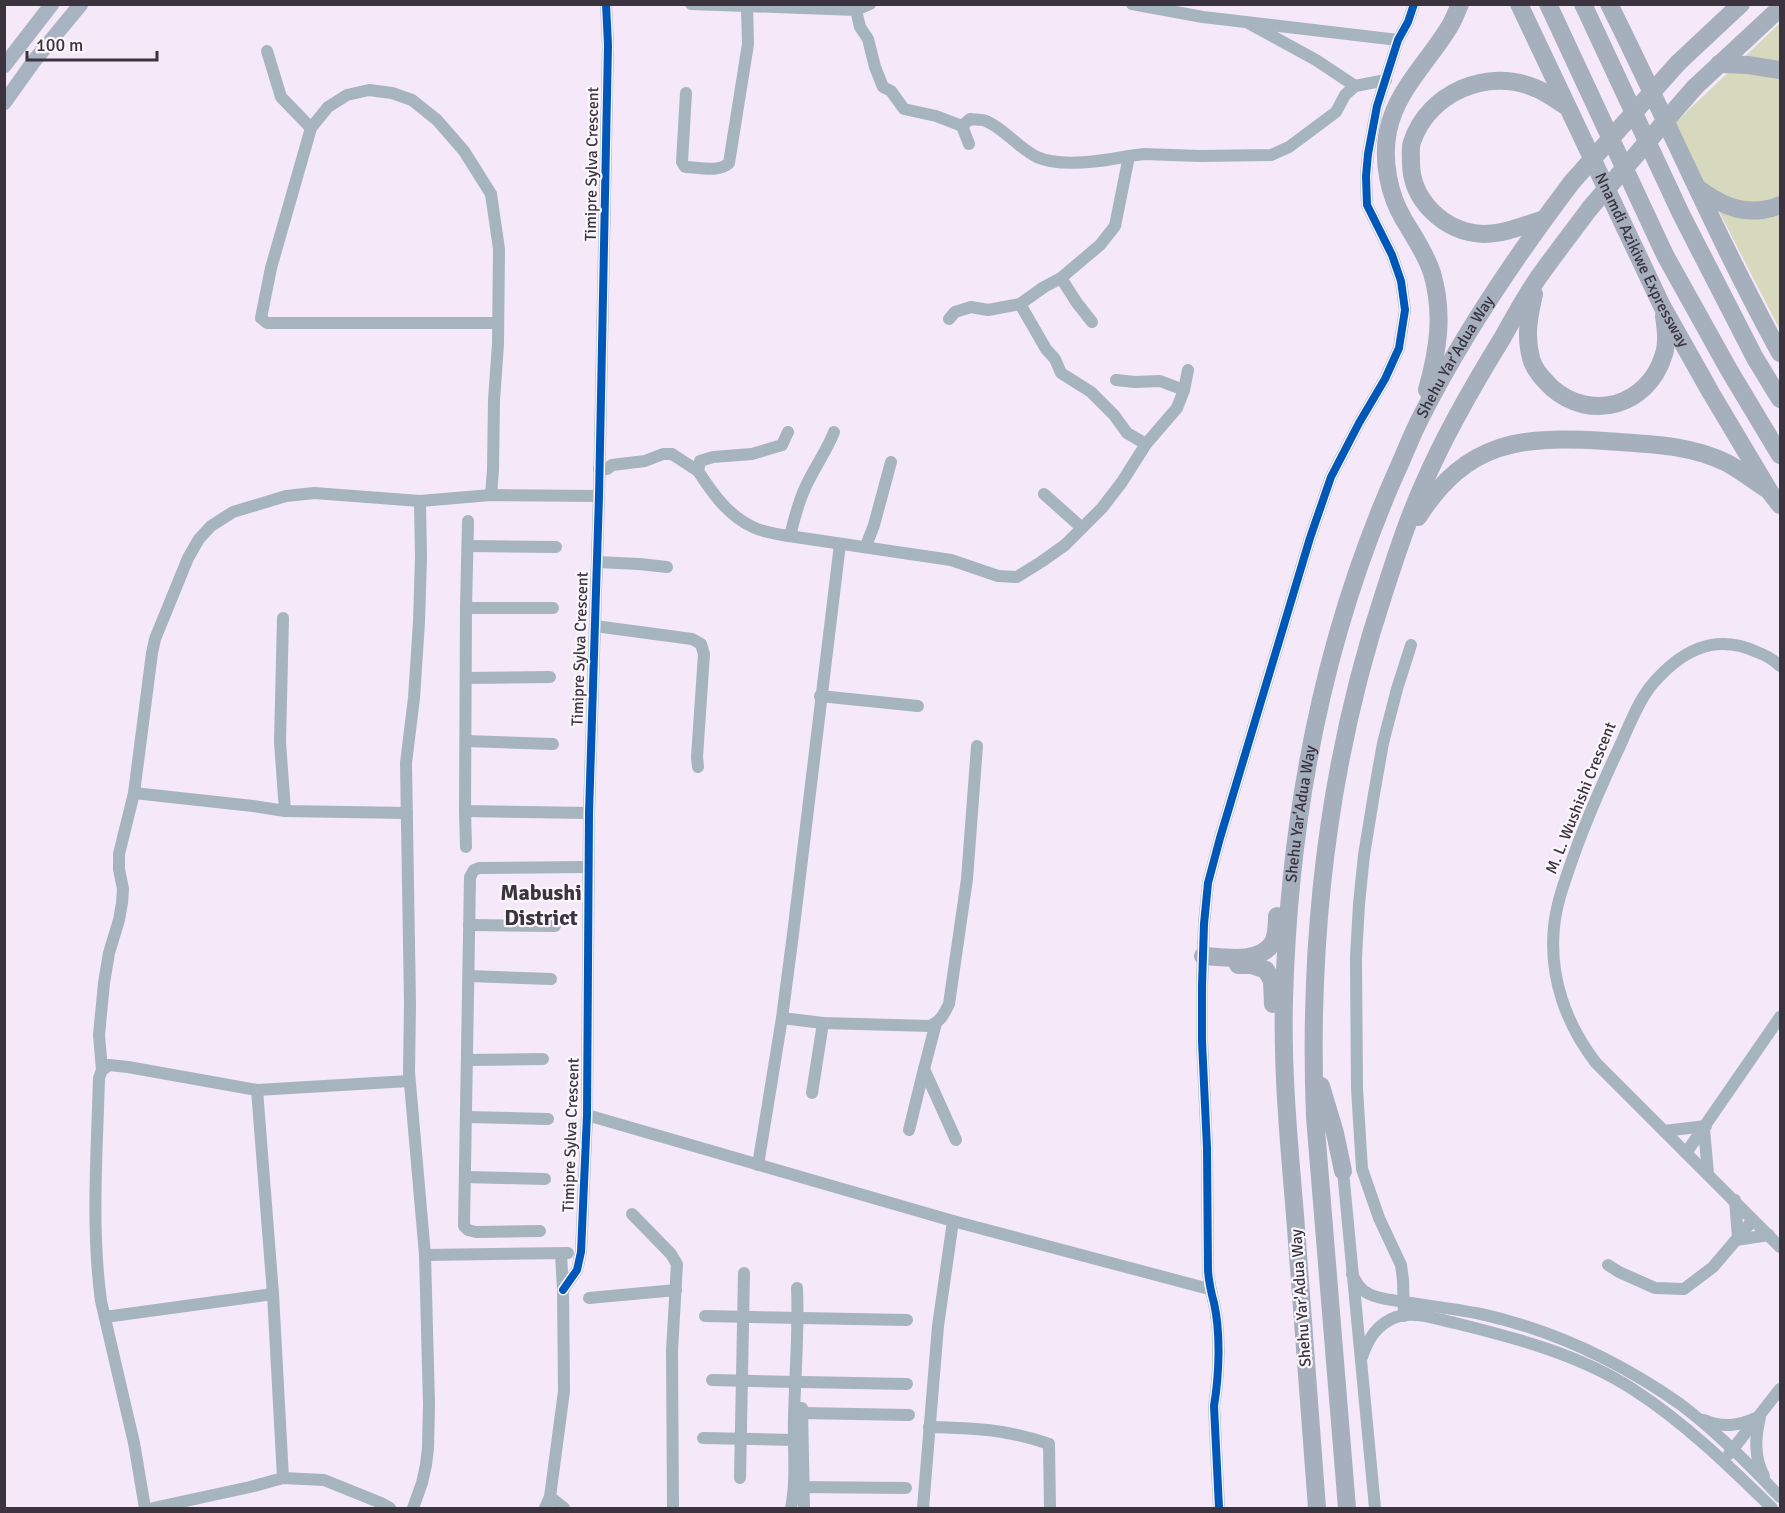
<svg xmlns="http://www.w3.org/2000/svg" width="1785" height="1513" font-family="Signika,sans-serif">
<rect width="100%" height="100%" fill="#f4e8f9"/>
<polygon fill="#d7d9bf" points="1780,23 1780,330 1674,124"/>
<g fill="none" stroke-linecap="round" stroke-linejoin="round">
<g stroke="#a6b4be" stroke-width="12">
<polyline points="691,4 856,10 860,27 868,39 875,67 883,87 891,91 904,109 936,116 962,126"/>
<polyline points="1132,4 1203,17 1398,40"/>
<polyline points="856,10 870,4"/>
<polyline points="1250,24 1316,60 1355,86"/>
<polyline points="267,51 281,97 311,128"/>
<path d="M686,93l-4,69 3,5c13,0 34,6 44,-4l19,-119 -1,-37"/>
<path d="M969,144l-7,-18 8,-7c5,1 13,0 18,3 16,7 32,27 49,35 24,11 66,4 92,-1"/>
<polyline points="1061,278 1077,303 1092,322"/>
<polyline points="949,319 955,312 971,307 988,310 1020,304 1044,287 1061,278 1100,245 1115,226 1129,156 1144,154 1200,156 1271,155 1289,147 1336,112 1345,95 1355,86 1386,80"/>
<polyline points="1116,380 1135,382 1160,381 1184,390"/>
<path d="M788,432l-6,13 -30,9 -39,3 -13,4 -2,10c15,23 31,46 57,57 8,4 18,5 27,7l169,25 47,16 19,1 24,-15 24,-17 37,-37 20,-26 24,-38 -19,-11 -13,-18 -23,-23 -30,-19 -6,-14 -9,-10 -26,-45"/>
<polyline points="1146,444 1177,408 1184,390 1188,370"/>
<polyline points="599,469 607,469 612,465 645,461 663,454 672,454 698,471"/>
<polyline points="1044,494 1082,528"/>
<polyline points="491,495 493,470 494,400 498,344 499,249 491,194 464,151 437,120 412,100 392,93 369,90 347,95 328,107 311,128 271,268 261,318 267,323 498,323"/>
<polyline points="468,521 466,608 465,811 589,813"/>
<path d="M790,536c5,-20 10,-40 20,-58 8,-16 18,-30 24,-46"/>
<polyline points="468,546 556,547"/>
<polyline points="866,546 874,525 891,462"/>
<polyline points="597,562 639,564 667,567"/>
<polyline points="466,608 553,608"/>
<polyline points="283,618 280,742 285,811"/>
<polyline points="595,626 692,639 701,644 704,654 697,757 698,767"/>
<path d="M1780,666c-6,-6 -15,-11 -23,-14 -44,-20 -78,0 -107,35 -13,17 -22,41 -31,61 -18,38 -35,77 -49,118 -7,20 -14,40 -16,61 -5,50 12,97 42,136l90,90 94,-136"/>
<polyline points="466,678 550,677"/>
<polyline points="820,696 918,706"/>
<polyline points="466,741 553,744"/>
<polyline points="134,793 253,806 285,811 407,813"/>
<polyline points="465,811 466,847"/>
<polyline points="469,925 555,926"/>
<polyline points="469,976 551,979"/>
<path d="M782,1018l41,5 107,3c11,-5 14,-12 19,-22l18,-125 10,-133"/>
<polyline points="936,1023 924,1069 956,1140"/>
<polyline points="467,1060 543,1059"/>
<polyline points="102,1070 99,1035 104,983 109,953 119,920 122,903 123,889 119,869 119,854 134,793 152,653 155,639 188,558 199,539 211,526 233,512 286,496 314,493 420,501 491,495 599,496"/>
<polyline points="257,1090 273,1294 283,1478"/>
<polyline points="812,1093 823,1023"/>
<polyline points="587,1115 953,1221 1209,1289"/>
<polyline points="466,1117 548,1119"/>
<polyline points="1704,1129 1708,1174"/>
<polyline points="909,1130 924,1069"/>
<polyline points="1664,1131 1706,1126"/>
<polyline points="1686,1153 1780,1247"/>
<polyline points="758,1165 782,1018 793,934 840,544"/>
<polyline points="1343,1171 1375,1508"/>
<polyline points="465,1177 545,1179"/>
<polyline points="1735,1200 1738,1237"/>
<polyline points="632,1214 671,1254 677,1264 672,1351 673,1508"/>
<polyline points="540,1231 476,1232 468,1230 464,1226 470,877 474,870 479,868 588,867"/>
<polyline points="1736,1240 1769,1235"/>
<polyline points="425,1255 568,1253"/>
<polyline points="1608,1265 1619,1272 1655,1288 1684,1289 1713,1267 1753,1220"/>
<path d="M1352,1274c4,8 8,16 17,20 10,5 24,6 35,8 26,4 52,7 77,12 72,16 139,48 199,90 36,27 69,60 100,93"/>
<polyline points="563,1290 577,1270 581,1252 587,1115 589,813 599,496 608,45 606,4"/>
<polyline points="589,1298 676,1290"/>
<polyline points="705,1316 907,1320"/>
<polyline points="1404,1316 1403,1280 1401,1265 1379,1218 1362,1169 1357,1089 1356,957 1359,904 1364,855 1374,794 1383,743 1397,689 1411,645"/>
<polyline points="105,1317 273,1294"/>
<path d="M1362,1357c6,-18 15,-33 34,-40 19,-6 40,2 59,6 61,15 126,32 179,67 51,33 95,76 138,118"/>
<polyline points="712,1380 795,1382"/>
<polyline points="802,1382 907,1384"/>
<polyline points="802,1408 804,1508"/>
<polyline points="802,1413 909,1415"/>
<path d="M1760,1417c-5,21 -6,40 4,59"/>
<path d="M1704,1420c19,8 34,6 52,-2"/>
<path d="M929,1427c44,1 78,2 120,17l1,64"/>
<polyline points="703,1438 793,1440"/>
<polyline points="1729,1454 1780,1389"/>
<polyline points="740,1478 744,1273"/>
<polyline points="796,1487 906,1488"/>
<polyline points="550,1497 564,1508"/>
<path d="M145,1508l-11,-65 -33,-142c-10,-74 -4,-149 -2,-223l3,-8 7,-5 19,2 129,23 152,-9"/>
<polyline points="153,1508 250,1487 283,1478 324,1480 381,1503 390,1508"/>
<polyline points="413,1508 422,1483 426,1465 428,1448 429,1404 425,1255 409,1072 410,1004 406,763 414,698 419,622 421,558 420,501"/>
<polyline points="545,1508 550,1497 564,1391 563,1290 561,1254"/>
<path d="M791,1508c6,-29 2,-61 3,-91 1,-43 5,-87 3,-129"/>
<polyline points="923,1508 938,1326 953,1221"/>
<path d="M1219,1508l-5,-102c5,-30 7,-72 0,-103 -3,-11 -5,-20 -6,-32l-1,-123 -5,-107v-55l2,-62 4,-41 12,-45 90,-300 21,-61 28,-54 26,-44 14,-31 6,-38 -4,-29 -9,-26 -25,-50 -1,-29 2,-22 9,-48 21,-66 10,-18 6,-18"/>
</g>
<g stroke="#a8b3c1" stroke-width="15">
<polyline points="4,66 52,4"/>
<polyline points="4,103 34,61 81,4"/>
</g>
<g stroke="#a6afbc" stroke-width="18">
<path id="s1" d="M1519,4l143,302 49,87 59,99 10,13"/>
<polyline points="1548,4 1665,255 1729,370 1780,455"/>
<polyline points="1583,4 1681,214 1755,358 1780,399"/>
<path d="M1609,4c58,116 109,236 171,349"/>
<polyline points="1678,63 1741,4"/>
<polyline points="1719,64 1748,65 1780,70"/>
<polyline points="1695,87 1780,8"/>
<path d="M1699,189c19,14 38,24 63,21 7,-1 12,-2 18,-5"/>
<path d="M1544,219c-19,6 -40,15 -61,15 -39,-2 -73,-34 -72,-74 0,-5 -1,-12 1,-18 16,-49 76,-75 123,-54 11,4 21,12 31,18"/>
<path d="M1534,294c-5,22 -9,42 -3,64 3,12 13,22 21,30 39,34 95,18 111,-31 5,-13 3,-27 1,-41"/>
<path d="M1427,390c11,-40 17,-76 5,-117 -6,-19 -18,-36 -28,-53 -15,-25 -22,-59 -16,-89 8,-40 39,-68 60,-102 5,-7 8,-16 12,-25"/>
<path d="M1418,517c50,-77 102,-81 187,-76 41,3 85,3 122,22 13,7 26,17 38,25"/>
<path d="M1203,956c21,1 55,8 69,-12 5,-8 5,-19 5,-28"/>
<polyline points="1238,965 1252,965 1266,970 1272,981 1273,1004"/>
<polyline points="1321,1086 1335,1133 1343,1171"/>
<path id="s2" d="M1317,1508c-8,-97 -15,-195 -22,-293 -6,-72 -13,-144 -11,-216 5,-181 38,-358 111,-524 9,-19 16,-39 26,-58 42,-83 95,-161 151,-235"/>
<path d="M1347,1508l-32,-391c-7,-178 13,-355 69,-524 12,-37 24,-75 40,-110 22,-51 50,-99 79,-146 11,-20 22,-40 35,-59 17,-24 35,-47 52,-70"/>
</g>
<g stroke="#a6afbc" stroke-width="18">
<polyline points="1572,182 1678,63"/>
<polyline points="1590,208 1695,87"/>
</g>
<defs>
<g id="cycleway">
<polyline points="563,1290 577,1270 581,1252 587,1115 589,813 599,496 608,45 606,4"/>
<path d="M1219,1508l-5,-102c5,-30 7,-72 0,-103 -3,-11 -5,-20 -6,-32l-1,-123 -5,-107v-55l2,-62 4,-41 12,-45 90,-300 21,-61 28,-54 26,-44 14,-31 6,-38 -4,-29 -9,-26 -25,-50 -1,-29 2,-22 9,-48 21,-66 10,-18 6,-18"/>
</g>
</defs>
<use href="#cycleway" stroke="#faf6fc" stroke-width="11"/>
<use href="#cycleway" stroke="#0057b8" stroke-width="8"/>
</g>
<g text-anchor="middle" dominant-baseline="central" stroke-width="4.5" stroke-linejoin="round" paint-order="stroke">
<g font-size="16" fill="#3b333e" stroke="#faf6fc">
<text transform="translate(592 164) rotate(-89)">Timipre Sylva Crescent</text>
<text stroke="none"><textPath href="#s1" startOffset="284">Nnamdi Azikiwe Expressway</textPath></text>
<text stroke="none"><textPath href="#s2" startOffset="1182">Shehu Yar'Adua Way</textPath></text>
<text transform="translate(580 649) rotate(-88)">Timipre Sylva Crescent</text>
<text transform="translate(1581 798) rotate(-68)">M. L. Wushishi Crescent</text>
<text stroke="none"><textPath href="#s2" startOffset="696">Shehu Yar'Adua Way</textPath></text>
<text transform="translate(571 1135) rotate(-88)">Timipre Sylva Crescent</text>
<text transform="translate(1301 1298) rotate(-94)">Shehu Yar'Adua Way</text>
</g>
<g font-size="22" font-weight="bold" fill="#3b333e" stroke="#faf6fc">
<text x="541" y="892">Mabushi<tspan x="541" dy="25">District</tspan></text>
</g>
</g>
<rect width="1785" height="1513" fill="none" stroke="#3b333e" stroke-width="12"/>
<path d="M27 51v9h130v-9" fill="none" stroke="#3b333e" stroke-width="3"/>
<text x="36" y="51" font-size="18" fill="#3b333e" stroke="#faf6fc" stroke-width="4.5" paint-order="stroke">100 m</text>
</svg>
